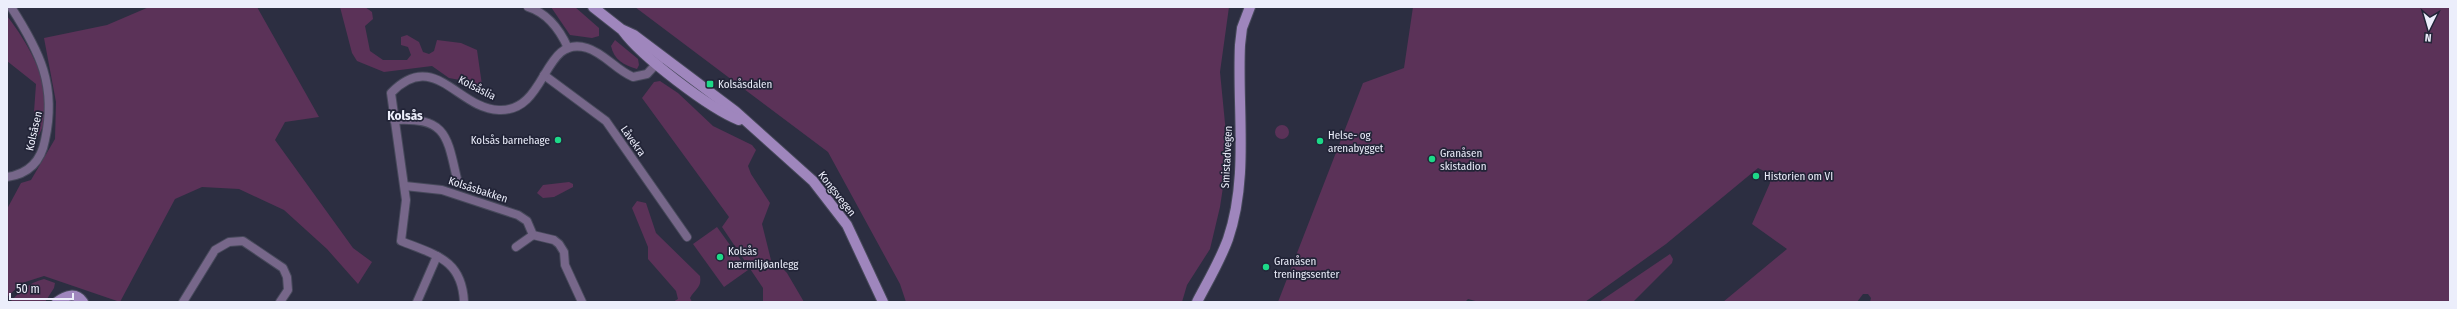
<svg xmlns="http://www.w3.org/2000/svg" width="2457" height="309" font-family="'Fira Sans Condensed',sans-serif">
<rect width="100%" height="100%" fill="#2c2e41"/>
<g fill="#5b3258">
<polygon points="149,7 257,7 319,117 285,122 275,140 353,248 372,262 358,284 327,249 284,210 239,189 202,187 175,199 120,302 44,276 22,283 7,297 7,209 21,183 31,180 55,139 56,102 44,38 107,25"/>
<polygon points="340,7 365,7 372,12 373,19 365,26 370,51 383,60 407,60 411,55 408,47 401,45 401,37 407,35 419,42 423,52 429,54 434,51 437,40 461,43 477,50 482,85 471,90 460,80 449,78 432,66 384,72 357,61 352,53"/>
<polygon points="551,7 575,7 599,28 599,36 592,38 570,35"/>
<polygon points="635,7 1229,7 1220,72 1228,154 1220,207 1210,249 1187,285 1182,302 906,302 900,284 828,152"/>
<polygon points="1413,7 2450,7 2450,302 1870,302 1871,298 1868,294 1863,294 1857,302 1723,302 1787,249 1752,224 1770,183 1768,173 1758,168 1666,244 1585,302 1479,302 1468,299 1465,302 1278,302 1363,83 1404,68"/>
<path d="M7,16c24,31 54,82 31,121l-4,-25 2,-28 -29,-23z"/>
<path d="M615,40l23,19 1,6 -2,4c-13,-4 -23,-9 -26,-23z"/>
<polygon points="660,81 678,93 713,126 752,145 756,150 748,166 751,174 770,203 762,224 772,264 779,265 787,273 804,302 763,302 763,288 722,227 729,217 642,98 654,82"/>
<circle cx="1282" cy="132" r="7"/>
<polygon points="569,182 573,184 573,187 554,197 543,198 537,193 543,185"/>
<path d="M637,201l9,2 10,30 44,43c2,12 -5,13 -10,22l2,4h-19l5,-3 -2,-8 -28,-32v-12l-16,-39z"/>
<polygon points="717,227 748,270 724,287 693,244"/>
<polygon points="1670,254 1673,259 1672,263 1633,302 1599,302"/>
<path d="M44,279l11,4 -1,5 -9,14h-35c11,-11 18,-19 34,-23z"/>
</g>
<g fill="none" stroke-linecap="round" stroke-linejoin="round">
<defs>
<g id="street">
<path d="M528,7c19,6 32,23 40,41"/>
<polyline points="544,75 606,121 687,237"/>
<path d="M394,120c52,-3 53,15 63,59"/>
<path d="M7,177c21,-3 34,-15 38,-37 12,-54 -5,-88 -34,-133"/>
<polyline points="405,186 442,190 518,215 527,221 533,235 554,240 559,244 564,252 565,265 582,302"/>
<polyline points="516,247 533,235"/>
<polyline points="183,302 215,250 229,242 243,241 283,268 287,277 288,290 280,302"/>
<polyline points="417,302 437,256"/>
<path d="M464,302c-2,-43 -29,-47 -63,-61l5,-41 -15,-107c43,-45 67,16 108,17 49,2 43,-76 88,-62 17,5 29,22 46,29l14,-3 13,-14"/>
</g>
<g id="secondary">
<polyline points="593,7 621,29 634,35 735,111 813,181 847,225 883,302"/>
<path d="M623,31c19,26 86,77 116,89"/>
<path d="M57,302c9,-7 19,-10 26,0"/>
<path d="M1197,302c11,-21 23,-41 31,-63 21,-61 9,-130 12,-194l2,-17 8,-21"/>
</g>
</defs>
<use href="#street" stroke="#47495b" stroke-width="10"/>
<use href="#secondary" stroke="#47495b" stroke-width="12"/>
<use href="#street" stroke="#77678a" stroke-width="8"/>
<use href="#secondary" stroke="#9f86bd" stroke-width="10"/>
</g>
<g fill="#1dd988" stroke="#222437" stroke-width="1.5">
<rect x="706" y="80" width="8" height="8" rx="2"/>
<circle cx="558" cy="140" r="4"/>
<circle cx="1320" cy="141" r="4"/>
<circle cx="1432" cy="159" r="4"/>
<circle cx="1756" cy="176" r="4"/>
<circle cx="720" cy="257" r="4"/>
<circle cx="1266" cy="267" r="4"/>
</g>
<g text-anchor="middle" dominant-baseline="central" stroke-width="3.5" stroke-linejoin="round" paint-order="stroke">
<g font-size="11" fill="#eceefb" stroke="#222437" text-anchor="start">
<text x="718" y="84">Kolsåsdalen</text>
<text x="1328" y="135">Helse- og<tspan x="1328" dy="13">arenabygget</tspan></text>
<text x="550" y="140" text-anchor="end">Kolsås barnehage</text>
<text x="1440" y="153">Granåsen<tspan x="1440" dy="13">skistadion</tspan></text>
<text x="1764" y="176">Historien om VI</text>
<text x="728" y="251">Kolsås<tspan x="728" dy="13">nærmiljøanlegg</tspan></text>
<text x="1274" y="261">Granåsen<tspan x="1274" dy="13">treningssenter</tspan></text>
</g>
<g font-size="11" fill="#eceefb" stroke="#222437">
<text transform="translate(477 88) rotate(27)">Kolsåslia</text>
<text transform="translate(34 131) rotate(-77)">Kolsåsen</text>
<text transform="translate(633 141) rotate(55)">Låvekra</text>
<text transform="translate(1227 157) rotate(-87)">Smistadvegen</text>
<text transform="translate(478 190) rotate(18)">Kolsåsbakken</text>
<text transform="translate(837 194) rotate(52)">Kongsvegen</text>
</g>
<g font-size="13" font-weight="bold" fill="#eceefb" stroke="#222437">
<text x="405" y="115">Kolsås</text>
</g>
</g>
<rect width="2457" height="309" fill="none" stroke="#eceefb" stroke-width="16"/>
<g transform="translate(2429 28) rotate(185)" stroke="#222437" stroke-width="3" paint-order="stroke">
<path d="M0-3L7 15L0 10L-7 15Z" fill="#eceefb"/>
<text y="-6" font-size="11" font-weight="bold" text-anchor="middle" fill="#eceefb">N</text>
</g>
<path d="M10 293v6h63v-6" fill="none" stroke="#eceefb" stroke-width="2"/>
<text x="16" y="293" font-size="12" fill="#eceefb" stroke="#222437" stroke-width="3" paint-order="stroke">50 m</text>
</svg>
